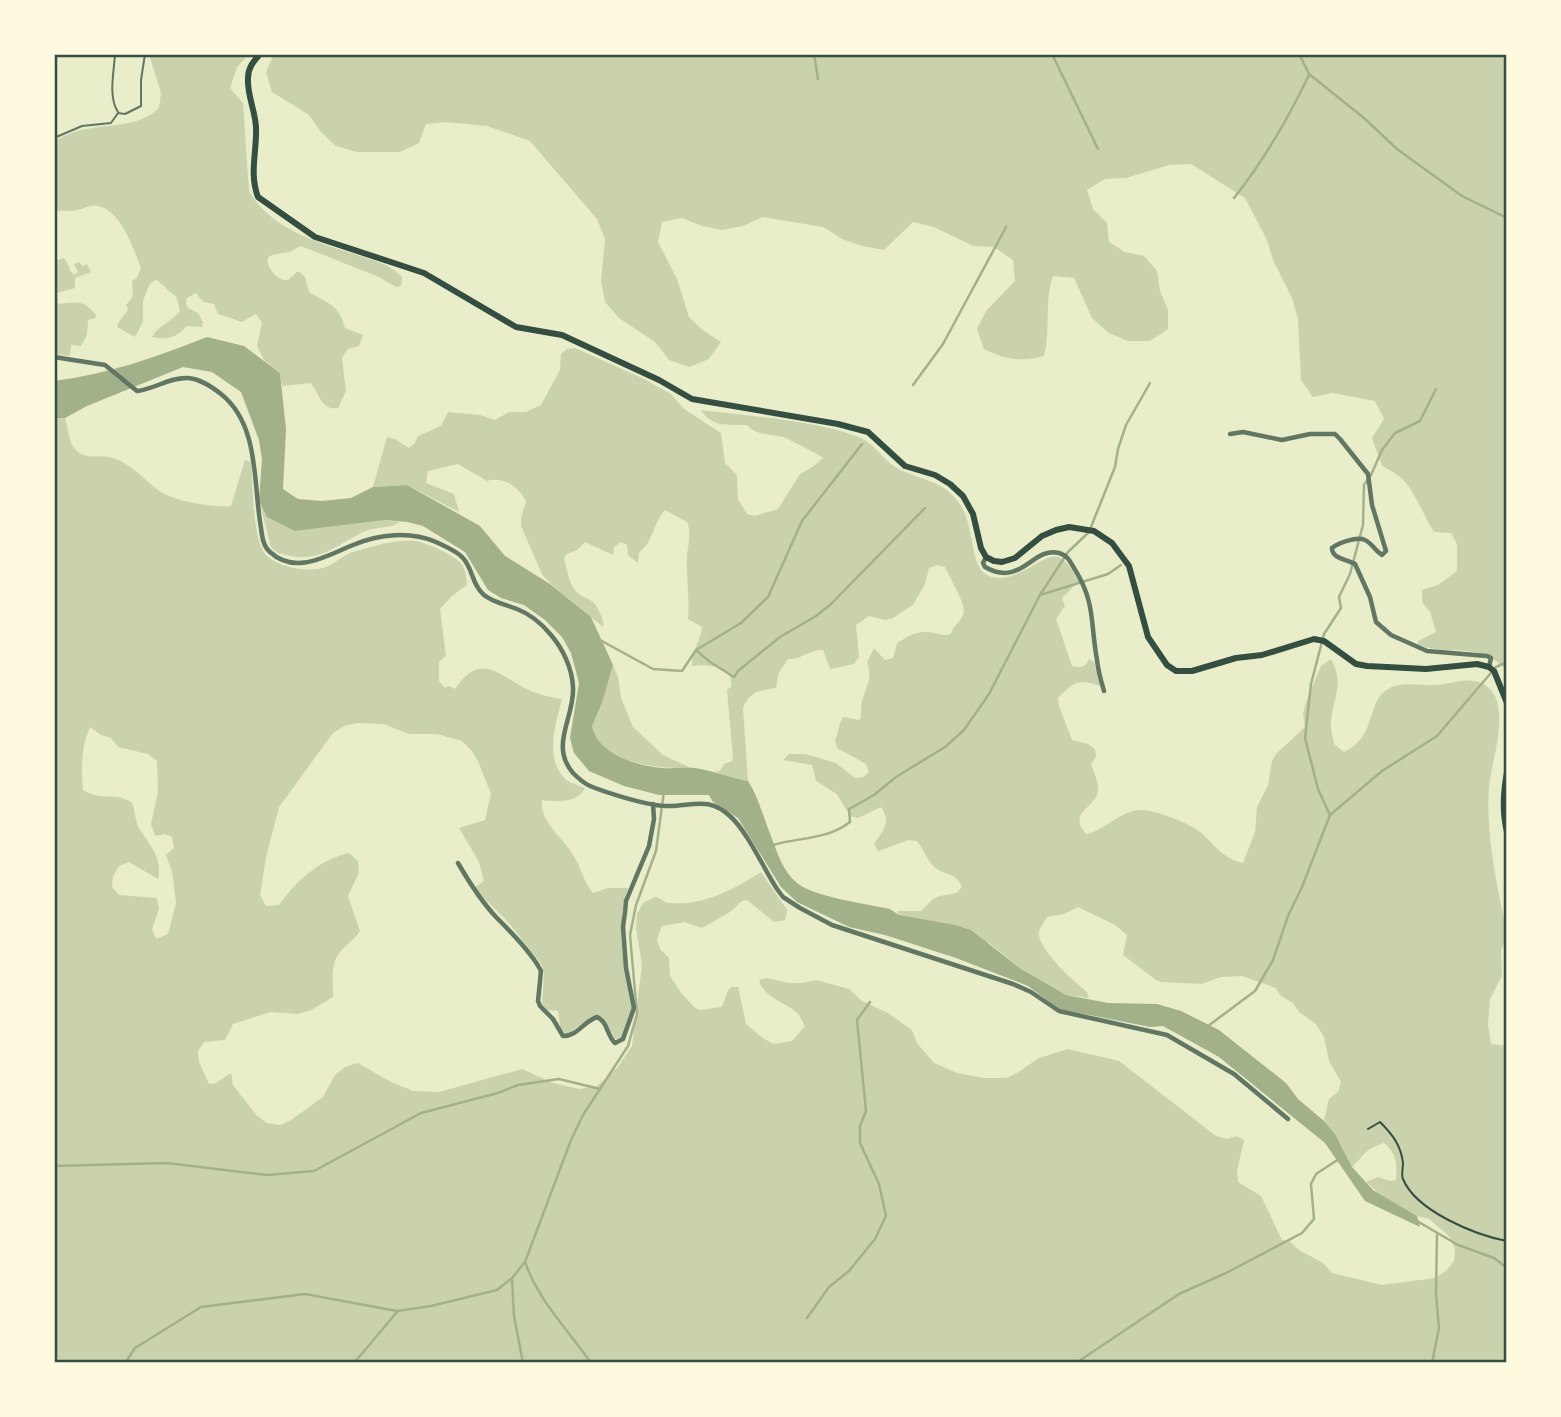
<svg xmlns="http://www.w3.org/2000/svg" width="1561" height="1417" font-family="Figtree,sans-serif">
<rect width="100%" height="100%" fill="#e9edc9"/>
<g fill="#cad2ad" fill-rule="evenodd">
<path d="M149,54h100l-12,13 -7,21 13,15 6,88c21,37 66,51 105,63 15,5 37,10 48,23l-1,9 -5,1 -17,-10 -78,-31c-4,2 -7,4 -11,6 -10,3 -29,-1 -20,16 3,6 7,9 13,12h5l10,-9 7,6 4,15c19,12 30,12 36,36l18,7 -4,11 -11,3 -6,9 4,33 -8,17c-16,3 -19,-14 -27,-25l-29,3 -2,-13 -16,-13 -7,-14 5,-23 -6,-9 -14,8 -24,-8 -4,-10 -11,-2 -7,-9 -9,5 -1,5 2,5 10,5 5,9 -1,5 -15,-1c-11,12 -20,14 -35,11 5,-11 19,-14 28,-26l-4,-15c-10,-5 -12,-13 -21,-16l-6,5 -6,16v21l-8,15 -18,-10c1,-7 8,-11 11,-18l-2,-4 7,-9 -1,-15 5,-3 4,-10c-7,-18 -20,-58 -43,-62 -8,-2 -14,3 -21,4 -7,2 -15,0 -23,1v-70c10,-5 21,-10 32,-12 26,-5 53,-2 73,-21l2,-15z"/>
<path d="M274,54h1233v617c-27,-31 -54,-14 -89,-26v-4l18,-9 -6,-20 -8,-10v-12l16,-5 19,-14v-27l-6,-11 -17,-1c-11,-17 -19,-42 -33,-54 -5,-5 -13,-9 -19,-12l-10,-28 12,-19 -9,-18 -42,-8 -20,4 -12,-17 -3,-61 -6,-21 -19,-38 -6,-20 -22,-42 -54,-34 -22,1 -43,13 -21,1 -18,11 6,19 14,14 2,19 16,10 19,4 13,15 3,20 8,19v19l-18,12h-22l-19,-8 -17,-15 -18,-40 -21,-2c-9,27 -2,53 -9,80 -24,6 -38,4 -60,-7l-7,-20 9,-18 29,-30 -2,-21 -19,-13 -21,-1 -39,-19 -21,-5 -29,28 -22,-4 -20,-7 -19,-12 -61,-10 -19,9 -21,4 -20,-4 -20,-8 -20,4 -4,20 19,37 12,38 15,14 17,11 -12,17 -20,8 -20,-7 -14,-18 -36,-24 -14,-16 -4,-21 4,-42 -8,-20 -67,-78 -43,-15 -41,-4 -20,2 -7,19 -19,9h-43l-21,-6 -15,-14 -12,-17 -37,-23 -6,-20z"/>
<path d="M64,258l6,10 -1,1 5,6 4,-3 -4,-8 5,-2 3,4 5,-2 4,8 -16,6v10l-18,5 1,11c16,-2 27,-5 38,11l-1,3 -7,2 -1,15 -6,11 -10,-1 -1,11 -16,-2v-93z"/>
<path d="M575,348l67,30 29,16 13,15 37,24 4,30 12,12 1,24 9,15 8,2 23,-7 22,-35 14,-8 9,-8c-4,-4 -35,-19 -40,-21 -13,-3 -26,-1 -36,-12 -18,0 -36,2 -46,-15 47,6 114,10 158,27 17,7 25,26 42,33 21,11 38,9 55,29 19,21 13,61 28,74 26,19 58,-22 75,-16 8,3 15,17 20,24l-17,17 3,8 -9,13 16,47c9,2 14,1 17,-7l5,3 6,24c-24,-8 -25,-4 -42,12l1,8 13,34 16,4 7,5 1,8 -5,7c3,8 8,19 7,27 -3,18 -31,21 -12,43 16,-2 33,-22 53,-24 15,-1 50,13 61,22 14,12 23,27 43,31l12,-31 2,-25 11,-22 4,-24 4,-7 29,-27 -2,-13 3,-12 15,-36 10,-7c14,26 2,38 0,62 -1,8 2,16 3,23l10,8c33,-15 22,-50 44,-63 14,-8 33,-3 48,-4 19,-1 39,-12 55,5 17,19 3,66 -1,89 -6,44 6,104 16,148v12l-5,12 1,25 -12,23 -2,26 3,19 16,2v317h-1453v-945h11c3,9 4,25 10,31 10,12 22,5 35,8 21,6 32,21 48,33 13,11 57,18 73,16l14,-46 6,2c2,21 1,80 16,94 12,11 36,15 51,13 13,-1 25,-15 38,-18 17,-5 41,-12 59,-10 10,1 42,15 47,24 4,6 4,13 5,20l-15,11 -12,13 6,47 -7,6v19l6,7 4,-2 6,3c26,-39 44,-13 74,1 11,5 21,7 33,9 -6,24 -18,59 3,80 4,4 15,7 20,9 -7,15 -29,14 -43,12 -2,22 19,36 30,53 8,12 11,28 21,40l15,-5h20l-5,16 -2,26 3,36 9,40 -11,31 -7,2 -11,-20 -9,-4 -26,18h-4l-5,-6 -2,-16 -11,-1 -5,-6 2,-30 -2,-9 -33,-42 -35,-35 10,-7 -5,-19 -20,-34 26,-8 6,-26 -13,-33 -7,-11 -9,-9 -25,-7h-28l-25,-10 -27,-1 -13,3 -11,7 -54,74 -13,50 -6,38 6,11 13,-1c17,-24 40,-45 70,-52l9,8 1,12 -11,23 12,35c-6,9 -13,13 -20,21 -10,12 -7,30 -7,45l-22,13 -13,4 -27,-2 -38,12 -8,16 -21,2 -6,9 1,11 10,22 7,-1 15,-10 2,12 24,31 10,7 13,2 11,-5 32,-23 12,-22 10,-8 13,-4 33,19 22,9 26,1 83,-23 31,14 26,6 18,-3 21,-19 14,-21 10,-81 -6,-37 1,-14 6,-11 12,-6c6,1 9,6 15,6 33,3 65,-14 91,-31l26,38 -2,10 -11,2 -27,-22 -5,1 -12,11 -28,16 -18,-6 -22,4 -5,13 3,10 9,9 1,18 12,18 13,14 5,2 21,-3c5,-7 4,-14 10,-20h7l8,37 18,15 10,5 18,-3 13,-15c-1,-1 -5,-10 -6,-11 -11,-13 -35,-16 -40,-35l8,-2 21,5h14l14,-3 33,9 13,12 26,12 24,17 5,13 17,20 23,10 27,5h22l11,-5 22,-15 29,-9 51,12 97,75 11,3 9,-3 8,4 -7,31 1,11 23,14 21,44 7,1 10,9 24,13 9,10 50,12 53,-7 11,-7 8,-10 1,-12 -6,-13 -20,-17 -12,-3 -36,-21 -15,-13 12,-5 12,4 6,-1c1,-17 1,-26 -12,-37 -21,7 -18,11 -32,24l-17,-33 -11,-13 5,-22 9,-7 3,-10 -12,-21 -5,-24 -8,-13 -17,-12 -6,-9 -12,-7 -5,-8 -34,-12 -21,1 -19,7 -41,-2 -5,-2 -33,-25 4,-20 -12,-10 -37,-18 -14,7 -17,3c-2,4 -7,10 -8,15 -3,16 36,51 48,60l2,6 -23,-3 -17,-9 -28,-17 -32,-26 -90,-28 -2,-4h24l12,-12 7,-3 17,-3 5,-6c-6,-15 -17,-11 -28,-20 -7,-7 -10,-18 -17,-26l-8,-1 -31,11 -4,-7c9,-14 18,-21 7,-37l-23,11 -8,-2 -13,-22 -21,-13 -4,-16 -29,-5 6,-6h16l31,9 19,15 8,-1 6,-5 -3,-8 -29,-16 -2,-8c4,-8 3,-15 8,-23l17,3c2,-7 0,-12 2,-18 4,-16 11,-23 5,-40l7,-14 11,12 8,-2 4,-15c10,-6 18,-12 30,-11 9,0 14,5 24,2 2,-9 9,-11 12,-19 5,-9 -14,-38 -18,-48l-8,-2 -8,3 -4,16 -12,21 -20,13 -8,2 -16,-4 -13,9 3,32 -5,7 -24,5 -7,-19c-14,-1 -21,10 -35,9l-9,13 -3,16c-16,2 -27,4 -33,20l5,73 -34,-9 6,-1 4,-7 8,-3 1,-3 -6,-68 4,-3c3,-22 -25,-23 -39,-21 -1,-15 9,-25 10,-39l-14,-8c2,-21 -2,-42 -1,-63 1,-13 5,-22 0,-34l-22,-12c-12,12 -11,32 -26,42l-1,11 -10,-8 -1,-10 -6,-3 -7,5 -1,8 -28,-13 -8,8 -10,4 -3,4c3,11 4,24 11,32 9,11 18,6 24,21 3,7 5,8 4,16l-52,-43 -9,-10 -21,-48v-8l5,-16c-6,-15 -23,-26 -39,-21l-29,-17 -30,7 -2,12 28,11 5,18 -52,-27 -34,2 14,-50 8,2 14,9 6,-5 3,-7 23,-10 7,-14 32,3 15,5 14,-8h17l15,-7 19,-35 1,-16 6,-5zM90,727l11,8 10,3 7,9 30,7 9,7 1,31 -7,32 4,12 10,-2 7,3 2,11 -8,7 6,16 4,32 -8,31 -12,5 -4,-10 7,-20 -2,-11 -38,-3 -7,-8 1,-11 6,-10 10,-4 29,17c5,-23 -10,-35 -20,-53 -3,-7 -3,-16 -6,-23 -16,-12 -31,-1 -49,-13 -2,-21 -2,-43 7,-63z"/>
<path d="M259,500l36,31 90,-11 15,2c-9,7 -25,4 -37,10 -24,12 -43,30 -72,24 -8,-2 -15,-2 -20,-9z"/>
<path d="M613,665l5,12 3,21 12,29 30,28 28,13c-31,1 -92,-4 -100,-42l12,-26z"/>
</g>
<path fill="#a3b18a" d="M207,337l37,9 36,27 6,56 -3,60 15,10 24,2 29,-3 22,-11 34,-2 73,41 25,30 45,28 41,33 22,48 -10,35 -11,26c5,28 45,40 70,42 11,1 22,-1 33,0 18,3 35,9 53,13 11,17 15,36 23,55 6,16 12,36 26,47 17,14 70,21 93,26l9,6 56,10 16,5 50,39 45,26 42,8 49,1 24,7 38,19 67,53 12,16 26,22 11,13 17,33 21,23 44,26 3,11 -55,-26 -40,-58 -106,-86 -56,-31 -13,1 -91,-18 -31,-23 -72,-28 -71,-23 -36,-8 -52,-25 -16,-15 -43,-69 -25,-16 -4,-7h-50l-35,-9 -35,-15 -15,-18 -4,-15 9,-55 -8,-30 -9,-16 -17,-17 -21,-15 -23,-7 -13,-8 -23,-38 -42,-26 -15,-4 -23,-2 -90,11 -28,-14 -8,-17 3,-41 -3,-19 -18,-48 -29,-20 -29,-5 -96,39 -22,12h-11v-37c54,-7 103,-24 153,-44z"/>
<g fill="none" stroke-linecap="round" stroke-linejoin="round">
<g stroke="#a3b18a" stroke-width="2.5">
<polyline points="814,54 818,79"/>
<polyline points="1052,54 1098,149"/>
<polyline points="1299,54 1309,74 1364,118 1397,149 1462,196 1507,218"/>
<path d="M1234,198c30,-38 54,-79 75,-123"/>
<polyline points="913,385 943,344 1006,227"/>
<polyline points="1040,595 1108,574 1121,565"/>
<polyline points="600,640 653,669 682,671 696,650 741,623 768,597 802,521 862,444"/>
<polyline points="696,650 710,662 734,677 738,671 780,637 816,616 831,604 925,508"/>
<polyline points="1330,815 1318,789 1305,738 1311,684 1324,634 1341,608 1339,597 1350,574 1363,525 1364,485 1371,475 1382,450 1395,433 1420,421 1436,389"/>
<path d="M773,845c26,-8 54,-5 77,-23l-1,-13 25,-14 22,-18 49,-30 19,-17 25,-36 51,-99 28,-43 21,-20 26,-65 3,-18 8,-24 24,-42"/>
<polyline points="1208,1026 1255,991 1273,960 1288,916 1302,887 1330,815 1382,771 1437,736 1496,667 1507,662"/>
<polyline points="54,1166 167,1163 267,1175 314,1171 421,1113 498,1093 518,1085 559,1079 600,1089"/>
<polyline points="1417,1221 1458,1245 1494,1258 1507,1268"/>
<path d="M525,1262c13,38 43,68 66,101"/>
<polyline points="512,1280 514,1316 523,1363"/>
<polyline points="807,1318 829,1287 849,1271 875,1239 886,1216 879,1184 860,1143 860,1126 866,1111 857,1020 870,1002"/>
<polyline points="125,1363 135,1348 201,1307 305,1294 397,1311 431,1306 497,1290 512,1278 525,1262 571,1140 583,1115 628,1046 637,1014 630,935 636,905 656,851 664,791"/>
<polyline points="354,1363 397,1312"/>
<polyline points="1076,1363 1179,1294 1226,1273 1302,1233 1314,1219 1311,1184 1316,1174 1339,1159"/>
<polyline points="1432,1363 1439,1328 1436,1294 1437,1234"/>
</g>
<path stroke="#344e41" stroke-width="2" d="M1368,1129l12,-7c12,12 21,23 23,41 0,6 -2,12 0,16 13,32 72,56 104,62"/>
<g stroke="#617663" stroke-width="2">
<path d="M115,54c-1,18 -7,43 3,58"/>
<polyline points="118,113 125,114 141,106 141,80 145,54"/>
<polyline points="54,138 82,126 111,123 118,113"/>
</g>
<g stroke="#617663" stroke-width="4.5">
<path d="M54,357l51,8 32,26c18,-2 33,-14 51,-13 13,1 24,9 33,16 39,31 32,90 40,134 1,8 2,18 9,24 26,24 58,3 83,-7 26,-11 57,-14 83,-3 8,4 21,9 27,16 10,11 9,27 21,37 10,8 21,9 33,14 13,5 25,15 34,26 12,14 21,33 22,52 2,30 -24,58 0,86 5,5 10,10 17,13 17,7 59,20 76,20 25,1 42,-11 65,11 17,16 33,52 46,72l6,8 17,11 32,17 181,59 18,8 28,19 108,24 67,39 54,45"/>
<path d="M1230,434l13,-2 39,8 28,-6h25l5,5 28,35 4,31 14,46 -4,4c-7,-4 -10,-12 -17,-15 -8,-4 -27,3 -33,8 0,11 15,11 23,16l15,33 6,25 15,13 36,16 60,5 4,2 -2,9"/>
<path d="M986,557l-3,6 2,4c37,21 47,-21 74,-14 8,2 11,8 15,15 22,35 16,54 23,92 1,10 4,21 7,31"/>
<path d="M458,863c11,19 23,38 38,54 14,14 36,36 45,54l-3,30 2,5 13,13 10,17c15,0 21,-15 34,-19 11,5 10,19 18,26l8,-4 11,-31 -8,-40 -3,-41 2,-15 1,-11 23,-55 5,-27 -1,-15"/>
</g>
<g stroke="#344e41" stroke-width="6">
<path d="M260,54c-7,8 -12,14 -12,24 -1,17 7,32 8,49 1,25 -7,46 2,70l57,40 109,36 92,54 46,8 97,45 33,19 146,25 30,8 37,34 30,9 15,9 13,12 10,18 8,34 5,9 8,4 8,1 13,-4 27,-22 14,-6 13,-3 25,4 18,12 17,23 19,71 19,28 9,6h16l44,-13 26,-3 52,-16 10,2 32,23 11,2 59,3 51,-5 12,3 5,4 13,32"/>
<path d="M1507,772c-4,21 -5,40 0,60"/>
</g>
</g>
<rect width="1561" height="1417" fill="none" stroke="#fefae0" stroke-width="112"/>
<rect x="56" y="56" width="1449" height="1305" fill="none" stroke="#344e41" stroke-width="2.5"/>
</svg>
